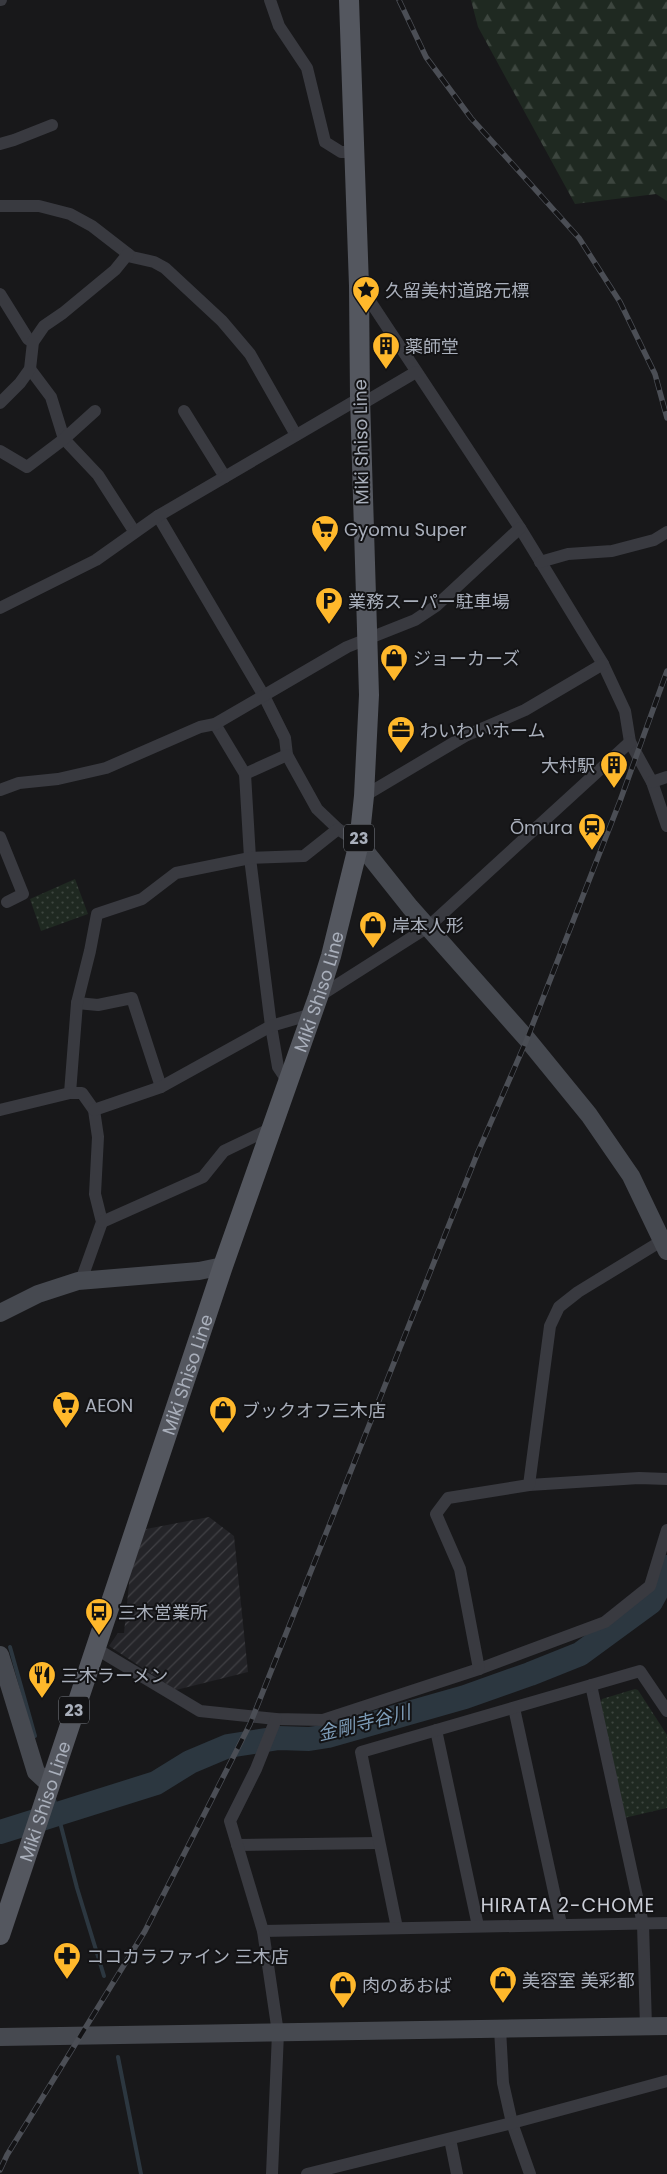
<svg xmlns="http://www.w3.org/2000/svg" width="667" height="2174" font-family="Poppins,'Noto Sans JP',sans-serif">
<defs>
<pattern id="industrial-furrows" width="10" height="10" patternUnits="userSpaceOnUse" patternTransform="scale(1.25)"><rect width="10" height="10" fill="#242428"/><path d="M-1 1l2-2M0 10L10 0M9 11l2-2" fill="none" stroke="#414145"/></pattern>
<pattern id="forest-firs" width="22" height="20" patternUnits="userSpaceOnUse" patternTransform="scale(1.25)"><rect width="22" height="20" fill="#1f2921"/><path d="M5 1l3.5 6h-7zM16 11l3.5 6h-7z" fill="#3d463f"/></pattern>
<pattern id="park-dots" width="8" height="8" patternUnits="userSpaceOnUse" patternTransform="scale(1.25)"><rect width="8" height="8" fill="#1f2921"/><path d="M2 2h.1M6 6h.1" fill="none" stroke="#3d463f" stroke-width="1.8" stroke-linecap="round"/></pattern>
</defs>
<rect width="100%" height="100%" fill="#18181a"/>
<polygon fill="url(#industrial-furrows)" points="209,1517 234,1536 248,1672 176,1690 109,1646 118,1633 124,1633 130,1574 146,1529"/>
<polygon fill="url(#forest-firs)" points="471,0 667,0 667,201 656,194 575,204 478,27"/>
<g fill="url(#park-dots)">
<polygon points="75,879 88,914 41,931 30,899"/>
<polygon points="635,1689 638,1690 667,1735 667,1808 624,1818 599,1706 602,1699"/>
</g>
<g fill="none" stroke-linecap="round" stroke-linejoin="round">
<g stroke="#2c3740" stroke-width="4">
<polyline points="10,1647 35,1736"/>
<polyline points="54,1799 77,1888 104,1976"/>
<polyline points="118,2057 141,2174"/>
</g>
<polyline stroke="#2c3740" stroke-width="24" points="0,1832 156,1783 190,1762 228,1746 279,1738 309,1739 328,1736 465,1697 530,1674 580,1654 651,1602 660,1585 667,1567"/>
<g stroke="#393a40" stroke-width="12">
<polyline points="0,0 1,0"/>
<polyline points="270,0 279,26 307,68 325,142 341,152 353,152"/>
<polyline points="0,144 14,140 52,125"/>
<polyline points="0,206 39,206 70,214 92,226 132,257 154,262 165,268 222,321 250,354 296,435"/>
<polyline points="360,286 520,528 603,664 625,711 630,742 652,782 667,826"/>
<polyline points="0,294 28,339 33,342"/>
<polyline points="30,369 51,397 64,439 98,475 134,531"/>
<polyline points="0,403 20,383 30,369 33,342 44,326 63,313 115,270 128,254"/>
<polyline points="360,405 416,372"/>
<polyline points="184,411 225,477"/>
<polyline points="0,451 27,467 64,439 95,411"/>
<polyline points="158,516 264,696 285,738 287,755 317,809 338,829 359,843"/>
<polyline points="540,562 568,554 612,551 654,540 667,532"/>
<polyline points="0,608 96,560 158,516 360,398"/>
<polyline points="215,724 245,774"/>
<polyline points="287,755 245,774 250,858 271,1026 278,1067 288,1082"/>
<polyline points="652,782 667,777"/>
<polyline points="0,790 19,783 58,779 106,768 200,727 215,724 347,647 415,620 436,606 520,528"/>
<polyline points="364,796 465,736 525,710 603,664"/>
<polyline points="0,837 23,894 7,902"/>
<polyline points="318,997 428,927 630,742"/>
<polyline points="77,1003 98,1005 132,998 161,1087"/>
<polyline points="70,1093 77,1003 90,951 97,914 142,899 176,873 250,858 304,856 338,829"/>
<polyline points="0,1110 70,1093 82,1093 94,1110 98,1137 95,1194 102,1222 83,1275 78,1281"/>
<polyline points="94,1110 161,1087 271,1026 312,1014"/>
<polyline points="102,1222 203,1177 224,1151 272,1128"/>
<polyline points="529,1485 639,1478 667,1479"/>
<polyline points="95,1648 200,1711 276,1719 323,1720 479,1669 605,1622 650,1586 667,1530"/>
<polyline points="479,1669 460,1569 436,1514 448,1498 529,1485 550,1326 559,1307 578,1292 663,1240"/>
<polyline points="591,1685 643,1924 646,2027"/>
<polyline points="514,1708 561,1924"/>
<polyline points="436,1730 478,1926"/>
<polyline points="237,1845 378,1843"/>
<polyline points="397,1928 361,1752 640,1671 667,1711"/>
<polyline points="263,1931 667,1923"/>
<polyline points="500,2029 503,2083 512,2123 530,2174"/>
<polyline points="450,2139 457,2174"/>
<polyline points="272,2174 278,2033 263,1931 230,1821 256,1769 276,1719"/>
<polyline points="307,2174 512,2123 667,2081"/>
</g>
<g stroke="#464950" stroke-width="18">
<polyline points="359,843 410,907 527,1039 589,1115 631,1176 667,1251"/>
<polyline points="0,1313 38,1294 78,1281 199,1271 223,1266"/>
<polyline points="0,1655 36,1772 50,1785"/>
<polyline points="0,2037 667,2026"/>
</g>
<path stroke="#54575f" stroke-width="20" id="s1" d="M0,1935l223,-669 95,-269 13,-41 28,-113 5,-47 5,-101 -9,-297 -1,-112 -10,-286"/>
<defs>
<g id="rail">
<polyline points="399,0 426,57 471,118 579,238 620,302 655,374 667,418"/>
<polyline points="0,2170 7,2155 145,1931 250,1724 478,1152 527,1039 620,801 667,671"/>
</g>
</defs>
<use href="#rail" stroke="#4b4e55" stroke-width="5.5"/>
<use href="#rail" stroke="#131315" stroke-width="4" stroke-dasharray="11" stroke-linecap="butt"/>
</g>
<defs>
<symbol id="sight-pin" viewBox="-11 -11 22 30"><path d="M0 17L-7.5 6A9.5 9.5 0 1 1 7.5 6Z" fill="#ffb82b" stroke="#131315"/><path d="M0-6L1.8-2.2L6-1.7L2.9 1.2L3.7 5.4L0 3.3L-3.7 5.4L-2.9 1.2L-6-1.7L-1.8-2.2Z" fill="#111"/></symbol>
<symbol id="building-pin" viewBox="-11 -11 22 30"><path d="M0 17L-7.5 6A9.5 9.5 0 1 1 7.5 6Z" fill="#ffb82b" stroke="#131315"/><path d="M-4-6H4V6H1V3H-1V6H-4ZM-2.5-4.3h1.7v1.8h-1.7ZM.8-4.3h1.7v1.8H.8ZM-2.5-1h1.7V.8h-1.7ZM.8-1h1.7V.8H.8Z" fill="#111"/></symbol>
<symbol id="supermarket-pin" viewBox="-11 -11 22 30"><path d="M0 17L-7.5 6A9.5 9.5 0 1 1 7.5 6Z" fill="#ffb82b" stroke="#131315"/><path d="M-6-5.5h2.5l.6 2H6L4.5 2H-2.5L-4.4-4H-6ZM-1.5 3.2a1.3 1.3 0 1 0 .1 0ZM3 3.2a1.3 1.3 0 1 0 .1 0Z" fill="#111"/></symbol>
<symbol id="parking-pin" viewBox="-11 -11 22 30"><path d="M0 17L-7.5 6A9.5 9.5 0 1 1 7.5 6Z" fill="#ffb82b" stroke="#131315"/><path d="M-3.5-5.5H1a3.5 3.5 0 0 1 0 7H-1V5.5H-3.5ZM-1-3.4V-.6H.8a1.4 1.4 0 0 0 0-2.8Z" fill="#111"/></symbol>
<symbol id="shop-pin" viewBox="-11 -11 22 30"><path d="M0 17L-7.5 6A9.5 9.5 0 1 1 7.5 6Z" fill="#ffb82b" stroke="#131315"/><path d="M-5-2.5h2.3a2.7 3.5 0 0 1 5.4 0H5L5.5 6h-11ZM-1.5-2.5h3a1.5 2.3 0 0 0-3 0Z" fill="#111"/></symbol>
<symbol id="office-pin" viewBox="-11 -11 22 30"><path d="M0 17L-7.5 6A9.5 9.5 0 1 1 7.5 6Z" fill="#ffb82b" stroke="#131315"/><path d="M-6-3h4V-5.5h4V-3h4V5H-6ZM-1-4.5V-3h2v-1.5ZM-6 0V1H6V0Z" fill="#111"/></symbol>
<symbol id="station-pin" viewBox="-11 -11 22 30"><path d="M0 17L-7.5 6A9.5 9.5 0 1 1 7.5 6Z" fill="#ffb82b" stroke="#131315"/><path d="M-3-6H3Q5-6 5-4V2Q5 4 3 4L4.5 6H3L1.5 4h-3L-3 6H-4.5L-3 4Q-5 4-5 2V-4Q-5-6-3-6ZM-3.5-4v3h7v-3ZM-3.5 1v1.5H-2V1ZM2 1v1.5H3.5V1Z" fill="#111"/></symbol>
<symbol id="bus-pin" viewBox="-11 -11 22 30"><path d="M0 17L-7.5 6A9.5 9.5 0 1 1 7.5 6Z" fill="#ffb82b" stroke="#131315"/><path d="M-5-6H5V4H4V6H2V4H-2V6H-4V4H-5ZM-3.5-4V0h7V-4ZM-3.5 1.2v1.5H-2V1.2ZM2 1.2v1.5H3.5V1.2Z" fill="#111"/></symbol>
<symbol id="restaurant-pin" viewBox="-11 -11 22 30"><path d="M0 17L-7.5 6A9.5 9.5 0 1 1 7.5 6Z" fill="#ffb82b" stroke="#131315"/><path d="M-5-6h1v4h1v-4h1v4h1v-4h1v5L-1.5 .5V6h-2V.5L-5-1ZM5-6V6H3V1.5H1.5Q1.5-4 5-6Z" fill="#111"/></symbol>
<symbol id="pharmacy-pin" viewBox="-11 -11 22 30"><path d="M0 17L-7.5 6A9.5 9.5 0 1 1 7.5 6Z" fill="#ffb82b" stroke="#131315"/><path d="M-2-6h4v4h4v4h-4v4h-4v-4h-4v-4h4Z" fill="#111"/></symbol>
</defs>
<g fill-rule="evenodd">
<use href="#sight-pin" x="350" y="274" width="32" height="43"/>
<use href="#building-pin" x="370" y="330" width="32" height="43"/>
<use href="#supermarket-pin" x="309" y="513" width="32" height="43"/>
<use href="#parking-pin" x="313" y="585" width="32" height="43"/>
<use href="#shop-pin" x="378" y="642" width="32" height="43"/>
<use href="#office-pin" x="385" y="714" width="32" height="43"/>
<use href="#building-pin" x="598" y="749" width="32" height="43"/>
<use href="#station-pin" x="576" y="811" width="32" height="43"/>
<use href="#shop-pin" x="357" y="909" width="32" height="43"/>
<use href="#supermarket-pin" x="50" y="1389" width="32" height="43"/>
<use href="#shop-pin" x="207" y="1394" width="32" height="43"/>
<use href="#bus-pin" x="83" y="1596" width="32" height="43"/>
<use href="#restaurant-pin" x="26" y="1659" width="32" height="43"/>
<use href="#pharmacy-pin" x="51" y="1940" width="32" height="43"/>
<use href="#shop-pin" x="487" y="1964" width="32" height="43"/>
<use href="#shop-pin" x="327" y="1969" width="32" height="43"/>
</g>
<g text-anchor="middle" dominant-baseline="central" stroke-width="4" stroke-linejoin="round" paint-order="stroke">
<g fill="#131315" stroke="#7c8089" stroke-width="1">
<rect x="344" y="824.5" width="30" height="27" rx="4"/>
<rect x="59" y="1696.5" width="30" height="27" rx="4"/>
</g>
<g font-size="16" font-weight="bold" fill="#a9afbb">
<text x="359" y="838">23</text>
<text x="74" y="1710">23</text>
</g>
<g font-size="18" fill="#a9afbb" stroke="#131315" text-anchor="start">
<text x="385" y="290">久留美村道路元標</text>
<text x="405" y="346">薬師堂</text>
<text x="344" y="529">Gyomu Super</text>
<text x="348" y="601">業務スーパー駐車場</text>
<text x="413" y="658">ジョーカーズ</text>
<text x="420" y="730">わいわいホーム</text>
<text x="595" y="765" text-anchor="end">大村駅</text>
<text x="573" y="827" text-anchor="end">Ōmura</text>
<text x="392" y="925">岸本人形</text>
<text x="85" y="1405">AEON</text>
<text x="242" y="1410">ブックオフ三木店</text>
<text x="118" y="1612">三木営業所</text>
<text x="61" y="1675">三木ラーメン</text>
<text x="86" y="1956">ココカラファイン 三木店</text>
<text x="522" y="1980">美容室 美彩都</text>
<text x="362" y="1985">肉のあおば</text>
</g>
<g font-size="18" fill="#a9afbb" stroke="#131315">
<text transform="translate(361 442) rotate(-91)">Miki Shiso Line</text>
<text stroke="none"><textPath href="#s1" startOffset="996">Miki Shiso Line</textPath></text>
<text stroke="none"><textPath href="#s1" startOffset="591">Miki Shiso Line</textPath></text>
<text stroke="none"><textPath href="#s1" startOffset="141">Miki Shiso Line</textPath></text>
</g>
<g font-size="19" font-style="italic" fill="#7e9db9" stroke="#131315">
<text transform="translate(364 1723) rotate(-14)">金剛寺谷川</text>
</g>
<g font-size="19" letter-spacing="1" fill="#cbced7" stroke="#131315">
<text x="568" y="1905">HIRATA 2-CHOME</text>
</g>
</g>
</svg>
